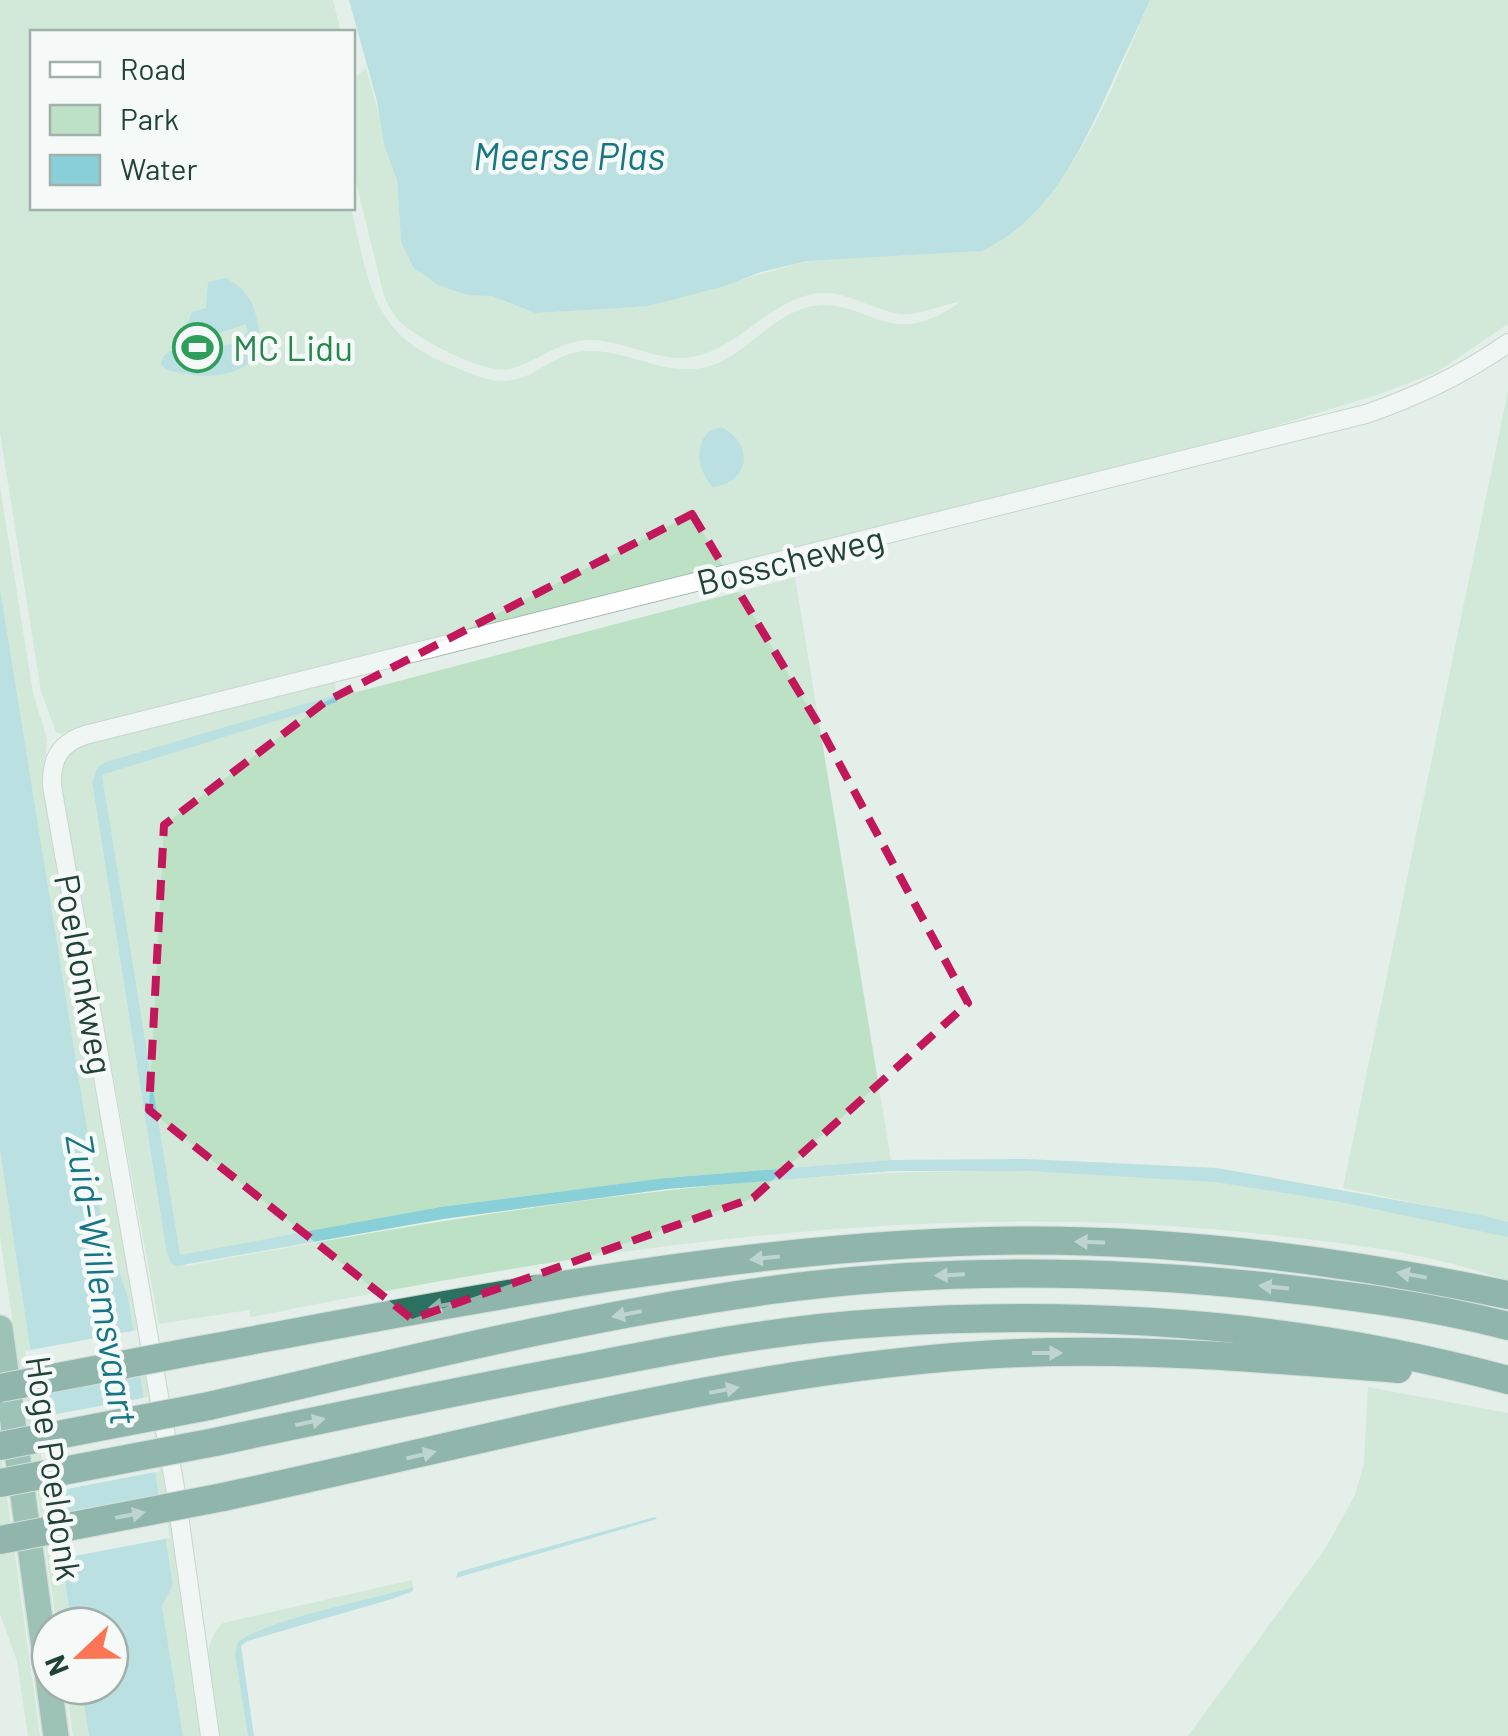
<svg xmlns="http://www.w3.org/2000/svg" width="1508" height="1736" font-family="Barlow,sans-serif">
<rect width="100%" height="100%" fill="#e4efe9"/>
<g fill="#bce1c4">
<path d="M0,0h333l8,32h-309v176h319c19,78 20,128 106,160 15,6 35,15 51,13 32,-4 46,-31 84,-30 44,1 82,31 126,12 32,-14 55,-47 90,-56 59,-13 80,48 152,-5 -18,2 -41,14 -59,12 -31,-4 -56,-26 -88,-20 -46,9 -75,55 -121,63 -34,6 -69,-18 -104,-17 -30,1 -50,22 -78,29 -25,5 -84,-26 -104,-42 -10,-8 -17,-19 -22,-31l-31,-127v-90l13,-11 31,112 4,62 12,25 122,46 113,-7 159,-45 175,-10c88,-43 131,-165 168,-251h358v324l-71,48 -60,23 -185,56 -811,200 -320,83 -5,-2 -15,-41 -41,-258z"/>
<polygon points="1508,391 1508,1222 1343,1188"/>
<polygon points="0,487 33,693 47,739 44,774 141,1323 204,1736 183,1736 162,1606 173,1584 128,1297 118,1268 108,1261 0,588"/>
<path d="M795,577l96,583 -226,18 -225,29 -257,49 -5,-2 -76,-479 234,-73 -1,-6 -241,79 -2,8 74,466 20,17c340,-62 681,-120 1028,-84 90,9 180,30 268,48l26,7v44c-75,-28 -157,-37 -237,-46 -340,-40 -686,15 -1020,82l-2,-7 -90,14 -99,-535c0,-25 6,-35 26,-48l249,-62 1,16 21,-3z"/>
<polygon points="0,1150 72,1626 57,1626 0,1236"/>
<polygon points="1368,1387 1508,1413 1508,1736 1188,1736 1325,1549 1355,1495 1364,1464"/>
<polygon points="0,1447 40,1736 28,1736 17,1661 0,1614"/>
<path d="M412,1580l1,7 -176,56 -2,12 13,81h-30c-4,-33 -24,-88 5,-113z"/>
<polygon points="66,1686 81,1686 89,1736 73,1736"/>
</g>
<g fill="#89cfd7">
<path d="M349,0h801c-14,33 -31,65 -45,98 -29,62 -59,122 -123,153l-175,10 -46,11 -36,14 -77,20 -27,2 -86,5 -44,-17 -23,-1 -30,-10 -25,-18 -12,-25 -4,-62 -13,-36 -7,-43z"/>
<path d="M226,278c31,16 32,40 34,73 -19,30 -64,28 -95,18l-4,-5 2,-7 6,-6 64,-7 15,-12 -2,-8 -26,9 -29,1 -4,-10 5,-12 14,-4 2,-26z"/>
<path d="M721,427c33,16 30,55 -8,60 -15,-16 -19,-38 -5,-55z"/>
<polygon points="0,588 108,1260 118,1268 128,1297 173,1585 162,1606 183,1736 89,1736 81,1686 110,1686 110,1626 72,1626 64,1575 58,1561 53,1500 0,1150"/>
<polygon points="335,695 337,702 102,775 180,1255 440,1207 665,1178 891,1160 1026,1159 1217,1168 1485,1216 1508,1222 1508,1237 1340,1202 1215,1182 1029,1171 892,1171 667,1189 443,1219 177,1266 171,1263 166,1249 92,782 98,767 106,762"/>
<polygon points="655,1517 657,1519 456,1578 458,1572"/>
<path d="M413,1587v4l-21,8 -145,42 -6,5 13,90h-6l-13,-81 2,-12c30,-24 134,-43 176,-56z"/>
</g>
<g fill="#e4efe9">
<polygon points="138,1330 145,1374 32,1396 25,1351"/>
<polygon points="148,1397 160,1471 47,1493 35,1418"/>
<polygon points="163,1494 170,1538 53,1560 49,1515"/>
</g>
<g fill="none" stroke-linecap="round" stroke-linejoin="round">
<defs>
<path id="tertiary" d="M210,1736l-35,-249 -123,-701c-1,-27 7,-42 33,-51l1281,-321c52,-18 97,-39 142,-71"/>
<polyline id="trunk" points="0,1328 56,1736"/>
<g id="motorway">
<path d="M200,1350c251,-46 503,-98 758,-108 185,-8 369,15 550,53"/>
<path d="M209,1406c184,-42 368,-89 555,-115 165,-23 333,-22 498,-5 83,9 165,19 246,40"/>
<path d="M215,1442c123,-26 247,-52 371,-75 96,-19 194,-38 292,-44 211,-14 425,1 630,57"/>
<path d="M223,1497c262,-55 529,-133 797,-144 127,-5 252,6 378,16"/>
</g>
</defs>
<use href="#tertiary" stroke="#a6b8b0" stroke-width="20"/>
<use href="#trunk" stroke="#c1cac7" stroke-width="28"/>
<use href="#motorway" stroke="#c1cac7" stroke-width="30"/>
<use href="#tertiary" stroke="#fff" stroke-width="18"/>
<use href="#trunk" stroke="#488c79" stroke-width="25"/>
<use href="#motorway" stroke="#2b715f" stroke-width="28"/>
<defs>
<g id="motorway-bridge">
<polyline points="0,1388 200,1350"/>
<polyline points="0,1446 209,1406"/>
<polyline points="0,1483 215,1442"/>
<polyline points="0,1540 223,1497"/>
</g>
</defs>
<use href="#motorway-bridge" stroke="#c1cac7" stroke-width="30" stroke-linecap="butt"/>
<use href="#motorway-bridge" stroke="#2b715f" stroke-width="28"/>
</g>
<defs><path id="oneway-solid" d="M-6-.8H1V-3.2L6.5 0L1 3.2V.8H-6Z" transform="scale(2.5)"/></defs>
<g fill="#90b6ac">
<use href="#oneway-solid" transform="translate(1090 1242) rotate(-178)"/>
<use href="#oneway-solid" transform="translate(765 1258) rotate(174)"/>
<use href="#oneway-solid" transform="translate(950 1275) rotate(177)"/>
<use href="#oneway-solid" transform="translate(1412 1275) rotate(-170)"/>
<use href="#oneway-solid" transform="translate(1274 1287) rotate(-174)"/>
<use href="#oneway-solid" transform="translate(444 1305) rotate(170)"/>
<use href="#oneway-solid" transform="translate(627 1314) rotate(169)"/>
<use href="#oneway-solid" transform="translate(1047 1353)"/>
<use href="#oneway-solid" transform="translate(724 1390) rotate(-11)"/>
<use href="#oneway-solid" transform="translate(310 1422) rotate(-12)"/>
<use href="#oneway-solid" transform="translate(421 1455) rotate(-13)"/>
<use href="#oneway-solid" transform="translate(130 1515) rotate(-11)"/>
</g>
<path d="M0 0H1508V1736H0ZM692,514l125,208 151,281 -215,195 -341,121 -263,-209 15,-285 161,-123z" fill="#e4efe9" fill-opacity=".55" fill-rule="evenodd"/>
<path fill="none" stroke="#c2185b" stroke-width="8" stroke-dasharray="20 12" stroke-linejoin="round" d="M692,514l125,208 151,281 -215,195 -341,121 -263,-209 15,-285 161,-123z"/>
<defs>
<symbol id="stadium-ring" viewBox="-11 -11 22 22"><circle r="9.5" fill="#f5faf8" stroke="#2e9e5b" stroke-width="1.5"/><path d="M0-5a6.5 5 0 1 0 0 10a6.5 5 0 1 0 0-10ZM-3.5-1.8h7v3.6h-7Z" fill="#2e9e5b"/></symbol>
</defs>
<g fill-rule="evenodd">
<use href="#stadium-ring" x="170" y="320" width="55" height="55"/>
</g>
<g text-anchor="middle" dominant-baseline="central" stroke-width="9" stroke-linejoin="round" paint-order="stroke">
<g font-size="35" fill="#27864d" stroke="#f5faf8" text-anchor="start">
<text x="233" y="347">MC Lidu</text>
</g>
<g font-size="35" fill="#224238" stroke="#f5faf8">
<text transform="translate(790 559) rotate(-14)">Bosscheweg</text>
<text transform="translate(85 974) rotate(80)">Poeldonkweg</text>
<text transform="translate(55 1468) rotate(82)">Hoge Poeldonk</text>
</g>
<g font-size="38" font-style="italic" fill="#167683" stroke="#f5faf8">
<text x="569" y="155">Meerse Plas</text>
<text transform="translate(103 1279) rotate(81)">Zuid-Willemsvaart</text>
</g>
</g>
<rect x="30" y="30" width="325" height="180" fill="#f5faf8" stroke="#a1b0ab" stroke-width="2.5"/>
<rect x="50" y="62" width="50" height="15" fill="#ffffff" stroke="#a1b0ab" stroke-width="2.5"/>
<text x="120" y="80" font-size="30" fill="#224238">Road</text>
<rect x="50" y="105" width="50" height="30" fill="#bce1c4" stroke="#a1b0ab" stroke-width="2.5"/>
<text x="120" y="130" font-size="30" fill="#224238">Park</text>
<rect x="50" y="155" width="50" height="30" fill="#89cfd7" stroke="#a1b0ab" stroke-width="2.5"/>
<text x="120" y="180" font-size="30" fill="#224238">Water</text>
<g transform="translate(80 1656) rotate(248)"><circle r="48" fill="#f5faf8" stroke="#a1b0ab" stroke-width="2.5"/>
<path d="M0-8L18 38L0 25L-18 38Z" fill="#fc7655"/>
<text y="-15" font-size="28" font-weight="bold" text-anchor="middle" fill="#224238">N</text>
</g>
</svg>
